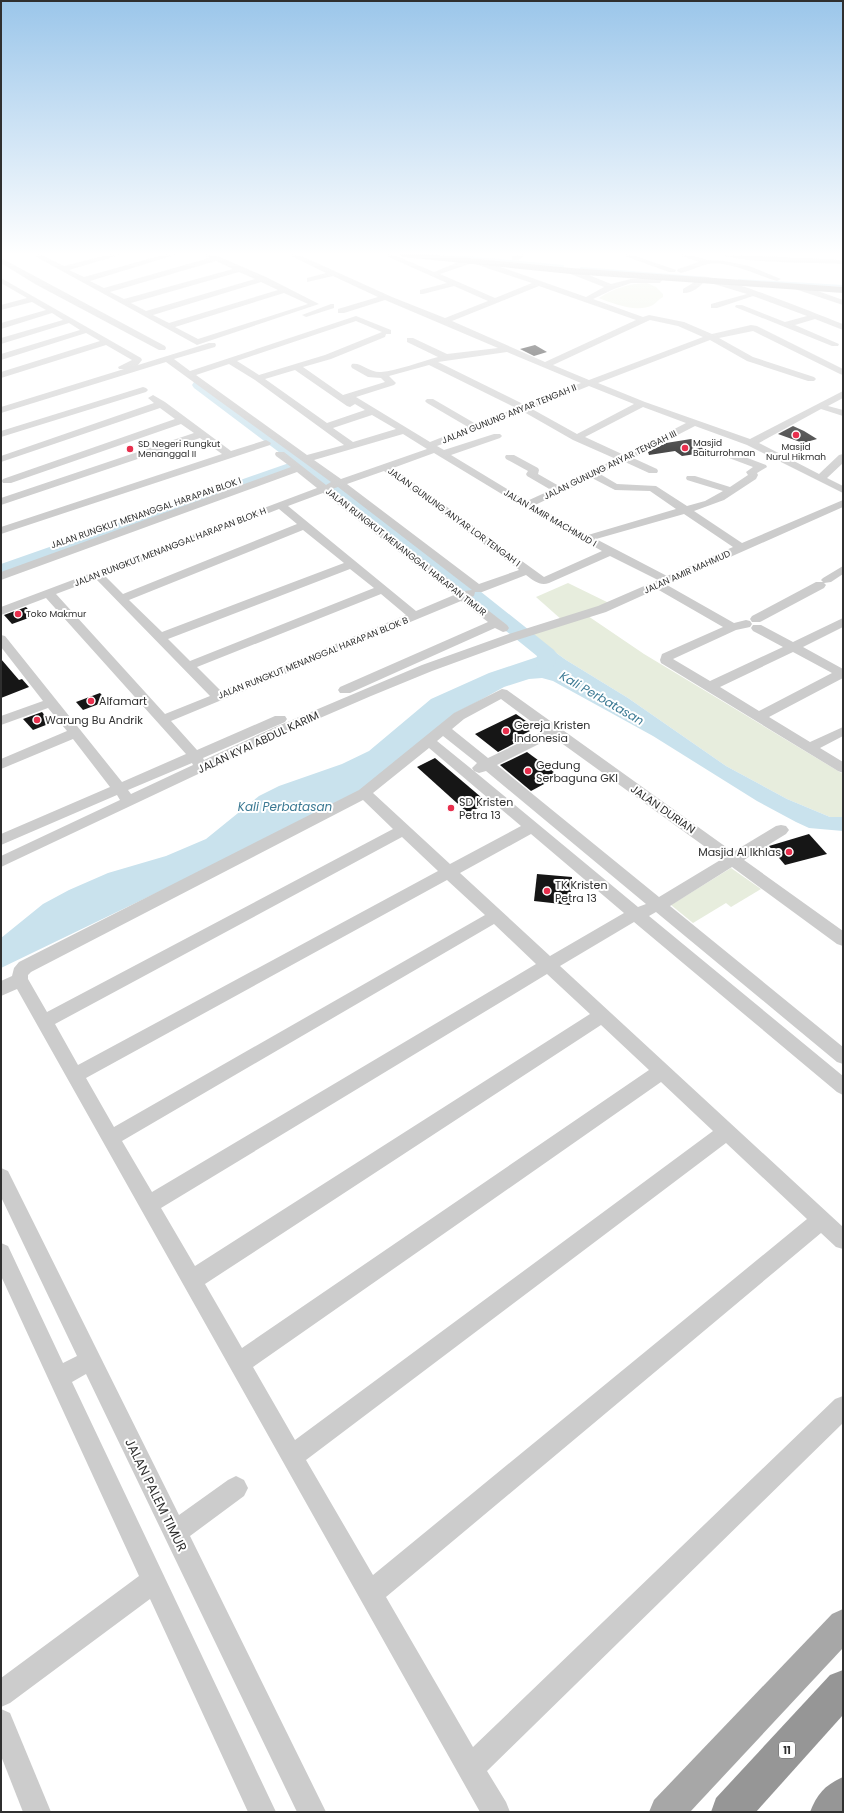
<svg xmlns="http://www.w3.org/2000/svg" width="844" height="1813" font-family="Poppins,sans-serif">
<rect width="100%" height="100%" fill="#fff"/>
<g fill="#e7eddd">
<path d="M647,283l9,4 7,7v3c-4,2 -7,6 -10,8 -16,8 -39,-1 -54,-7 16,-10 29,-14 48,-15z"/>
<polygon points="568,583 611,604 562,620 536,597"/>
<polygon points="588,616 644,654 843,774 843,817 830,817 787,799 726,766 628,698 566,660 530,634"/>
<polygon points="731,868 761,889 731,907 726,903 693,923 671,905"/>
</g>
<polygon fill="#c9e2ed" points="534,637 566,660 628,698 726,766 787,799 830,817 843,817 843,831 809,828 796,822 757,801 653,736 553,681 542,678 529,679 504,687 459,712 360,791 208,868 1,968 1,938 43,904 69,890 108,873 166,856 206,839 259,796 279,786 342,764 369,751 431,699 489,673 546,654 528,639"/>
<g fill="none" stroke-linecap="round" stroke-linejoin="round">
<g stroke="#c9e2ed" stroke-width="2">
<polyline points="436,254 563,266"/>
<polyline points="581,268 708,278"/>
<polyline points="739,280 843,286"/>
</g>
<polygon fill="#c9e2ed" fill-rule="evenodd" points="199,381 204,382 392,521 554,650 557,654 555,664 552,668 545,670 538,668 535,664 537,656 380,529 301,469 1,575 1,564 292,462 194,388 192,385 194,382"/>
</g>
<g fill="#161616">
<polygon points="535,345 547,352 534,356 520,349"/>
<polygon points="793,426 804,431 817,439 803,443 778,434"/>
<polygon points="691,439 708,446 702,448 705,451 695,453 696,454 682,456 675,451 649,455 648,452 666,443"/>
<polygon points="26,607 34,616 12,624 4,615"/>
<polygon points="1,659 19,680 22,679 29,687 1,698"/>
<polygon points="100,693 107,701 83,710 76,702"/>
<polygon points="42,712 51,723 33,730 23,719"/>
<polygon points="516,714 536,728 512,740 515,743 498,752 475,734"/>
<polygon points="527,752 542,763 559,776 531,791 500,765"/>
<polygon points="435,758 488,803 468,813 417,767"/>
<polygon points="809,834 827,854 785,865 769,846"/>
<polygon points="537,874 572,877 570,905 534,901"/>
</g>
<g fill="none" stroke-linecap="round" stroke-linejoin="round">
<g fill="#ccc" fill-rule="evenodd">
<path d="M31,254h9l24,12 47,-12h12l-54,16 15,7 82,-23h12l-88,27 14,7 105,-30 -6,-4h10l53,23 53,27 -122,41zM216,261l17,8 -109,30 -14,-7zM239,272l16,7 -109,32 -15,-8zM261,282l17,8 -109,33 -16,-8zM284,293l24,11 -110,35 -23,-12z"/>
<path d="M287,254h10l95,43 53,21 43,-17 -34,-15 -31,8h-3v-4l27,-7 -65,-29h10l42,18 32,-13h6v4l-32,11 55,24 37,-15 -57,-19v-4h6l105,37 18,-10 -36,-14v-4h6l37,15 20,-5h24l6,-5 4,2 -5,7h-29l-17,6 -21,10 50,18 6,-2 35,7 28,12 39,-9 6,1 86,43v6l-3,-1 -87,-43 -34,7 34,19 61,20 2,2 -2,2h-6l-61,-20 -37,-21 -112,43 47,19 105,37 93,-48v7l-15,8 15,4v6l-22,-7 -62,34 60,31 20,-19 4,-1v9l-16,15 16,8v7l-96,-48 -52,-19 -62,32 24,11 1,2 -1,2h-8l-24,-11 -25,12 17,10 39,2 31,20 18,-5 18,-10 -36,-11 -1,-2 1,-2h8l35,11 18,-12 -2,-3 7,-5 -24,-9 -1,-2 1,-2h8l29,11 1,2 -10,6 1,2 -2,4 -32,21 -30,11 48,32 101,-43v7l-176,78 67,38 12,-3 4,1 2,3 -2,3 -14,3 -63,29 37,22 73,-34 -30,-16 -2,-3 2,-3h8l32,17 50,-24v9l-40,20 40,22v9l-74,39 41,25 33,-15v9l-23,12 23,14v11l-5,-2 -177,-108 -1,-3 2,-6 61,-27 -66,-38 -51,23 -89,28 -85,31 -61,25 -88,38 -282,133v-11l119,-56 -3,-5 -116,50v-11l109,-47 -37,-48 -72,30v-10l66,-28 -19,-23 -47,17v-9l42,-15 -42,-54v-12l4,1 117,146 64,-28 -140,-156 -45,17v-8l316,-119 -20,-16 -296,108v-8l290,-105 -15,-11 -1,-2 1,-2h8l42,33 5,-3 -165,-120 -165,51v-6l123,-38h-5l-1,-2 14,-7 -26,-15 -105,33v-6l99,-31 -14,-8 -85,27v-6l79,-24 -11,-7 -68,21v-6l62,-18 -11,-7 -51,16v-6l45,-13 -14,-8 -31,8v-5l26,-7 -26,-15v-5l140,80 1,2 -4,5 71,-22h6l1,2 -1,2 -41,12 16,12 166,-55 35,14v4h-5l-1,3 -54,22 -28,8 40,28 42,-13 -4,-4 -13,-1 -16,-9 -1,-2 1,-2c9,-2 18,9 29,8 16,-1 41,-11 57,-15l-31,-15v-4h6l34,16 51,-6 -113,-48 -41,13h-6v-4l40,-12 -45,-21 -26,6v-4l19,-5zM539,286l97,34 -91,42 -93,-41zM650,320l28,6 25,11 -114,43 -36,-15zM356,321l26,11 -57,23 -66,20 -22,-14zM507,352l74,31 -56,22 -87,-43zM229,364l26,16 89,65 -37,10 -111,-80zM429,365l87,43 -40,16 -43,-25h-6l-2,2 2,2 41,24 -38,15 -74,-45 38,-12 2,-2 -7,-7zM295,370l52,36 3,1 5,-3 10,6 -38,13 -62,-44zM589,386l45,18 -57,30 -45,-25zM643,407l43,16 -62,32 -39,-18zM524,412l49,28 43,19 -57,27 -21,-12 1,-4 -1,-2 -24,-13h-8l-1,2 1,2 22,12 -2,3 1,2 24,14 -24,11 -76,-46 49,-17 2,-2 -2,-2h-6l-50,16 -7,-4zM372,415l24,14 -43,13 -20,-14zM403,434l24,15 -86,30 -27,-19zM434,453l89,54 79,44 -58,26 -151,-109zM384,471l134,98 1,1 -40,14 -132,-100zM592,478l23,12 35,1 26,18 -88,26 -53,-30zM338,487l134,103 -8,1 -132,-102zM323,493l131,102 -38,16 -128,-105zM279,509l18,15 -174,70 -18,-18zM684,514l49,33 -66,29 -71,-37zM303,530l41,33 -182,69 -33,-32zM610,556l48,24 -60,26 -89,28 -87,31 -149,63 -69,32 -1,-2 82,-36 2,-3 -2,-3h-10l-78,34 -26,-29 290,-120 27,21 -148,65 -2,3 2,3h10l145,-65 8,4 4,-1 2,-3 -2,-3 -36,-28 3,-1 1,-4h7l44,-17c8,6 14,11 23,8zM350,569l24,19 -184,73 -22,-22zM96,579l114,117 -45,18 -109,-120zM381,594l25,21 -185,76 -24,-24zM793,652l39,21 -73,38 -39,-24zM192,763l1,2 -62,29 -3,-4z"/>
<polygon points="518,254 527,254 518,260 512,260 512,256"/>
<polygon points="619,254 630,254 676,270 675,272 669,272"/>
<path d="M676,254h11l21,6 17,1 24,5 32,13 -4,2c-22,-6 -45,-20 -69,-17 -9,2 -18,7 -27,9l-4,-2 1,-2 21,-7z"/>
<path d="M722,254l121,6v4c-20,-1 -110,-1 -121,-10z"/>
<polygon points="1,258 165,346 166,348 165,350 159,350 35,284 1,263"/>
<path d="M698,277c21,-4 119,37 145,47v6l-28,-11 -20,6 44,19 -1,2h-6l-97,-39 1,-2h6l43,17 22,-6 -54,-20 -36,12h-6v-4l36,-10 -43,-13c-3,6 -14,13 -21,12v-4l13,-8z"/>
<polygon points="795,285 801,285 843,300 843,305 795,289"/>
<polygon points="331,304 334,304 334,308 306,317 302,315"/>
<polygon points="143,387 146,388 148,390 146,392 1,437 1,431"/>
<polygon points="153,395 165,402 231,451 266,440 271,443 270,445 1,534 1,527 222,454 200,438 1,505 1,498 194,433 181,424 11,483 3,483 2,481 3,479 175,419 160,408 1,462 1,456 154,403 148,398"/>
<polygon points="843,566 843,574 831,582 824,583 826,585 824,588 760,622 752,622 750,619 752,616 816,582 823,582 821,580 823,578"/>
<path d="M502,689l5,1 226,162 43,-26 5,-1 5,1 3,4 -3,4 -42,26 99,71v15l-6,-2 -105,-77 -62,39 173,141v17l-6,-2 -181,-150 -7,4 194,160v19l-6,-3 -203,-170 -74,44 283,261v22l-7,-2 -15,-14 -435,364 87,150 362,-348 8,-3v27l-356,348 19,31 4,10h-30l-463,-823 -16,7v-15l11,-5 2,-8 5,-6 340,-172 95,-77zM501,699l43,32 -56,27 -36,-29 12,-10zM443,736l34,27 -5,5 2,3 -37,-30zM553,737l169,122 -63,38 -162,-132zM429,748l92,78 -71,38 -77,-71zM474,771l5,2 7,-2 160,133 -8,3zM363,800l30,29 -346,183 -19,-33v-4l3,-3zM531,834l93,79 -74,43 -90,-83zM402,837l36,34 -360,194 -23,-41zM447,880l38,35 -371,212 -28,-49zM494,924l42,40 -384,228 -30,-51zM547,974l43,40 -395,252 -34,-58zM601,1025l48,45 -407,278 -37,-64zM661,1082l52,49 -418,309 -42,-73zM726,1143l81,76 -434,356 -67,-115z"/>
<polygon points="1,1168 8,1171 179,1515 228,1480 236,1476 244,1480 248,1488 244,1496 190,1536 326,1812 297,1812 86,1374 72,1382 276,1812 248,1812 150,1599 10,1703 1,1707 1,1678 139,1576 1,1276 1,1243 8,1246 63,1363 77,1356 1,1197"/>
<polygon points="1,1709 10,1713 51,1812 23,1812 1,1756"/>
</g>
<g fill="#a7a7a7" fill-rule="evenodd">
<polygon points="398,254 429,254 571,268 843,287 843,293 571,274 403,257"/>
<polygon points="843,1609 843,1648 690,1812 649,1812 654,1800 832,1614"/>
</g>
<g fill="#969696" fill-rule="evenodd">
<polygon points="843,1670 843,1715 756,1812 711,1812 716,1798 830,1675"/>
<path d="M843,1777v35h-33c7,-18 15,-27 33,-35z"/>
</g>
</g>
<linearGradient id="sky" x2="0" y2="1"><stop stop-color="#9bc6ea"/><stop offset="0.5" stop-color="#fff"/><stop offset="1" stop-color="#fff" stop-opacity="0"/></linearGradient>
<rect width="844" height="508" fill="url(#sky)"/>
<g fill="#e82f4d" stroke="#fff" stroke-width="1.5">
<circle cx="796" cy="435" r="4"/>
<circle cx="685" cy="448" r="4"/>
<circle cx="130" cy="449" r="4"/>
<circle cx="18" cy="614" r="4"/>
<circle cx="91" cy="701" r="4"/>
<circle cx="37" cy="720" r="4"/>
<circle cx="506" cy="731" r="4"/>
<circle cx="528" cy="771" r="4"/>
<circle cx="451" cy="808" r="4"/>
<circle cx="789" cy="852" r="4"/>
<circle cx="547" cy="891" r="4"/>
</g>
<g text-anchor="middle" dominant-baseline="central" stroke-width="4" stroke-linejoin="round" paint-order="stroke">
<g font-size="9" fill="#2f2f2f" stroke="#fff">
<text transform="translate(509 414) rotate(-22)">JALAN GUNUNG ANYAR TENGAH II</text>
<text transform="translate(610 465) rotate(-26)">JALAN GUNUNG ANYAR TENGAH III</text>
<text transform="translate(146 513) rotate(-19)">JALAN RUNGKUT MENANGGAL HARAPAN BLOK I</text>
<text transform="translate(454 517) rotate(36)">JALAN GUNUNG ANYAR LOR TENGAH I</text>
<text transform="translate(550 518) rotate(30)">JALAN AMIR MACHMUD I</text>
<text transform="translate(170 547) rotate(-21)">JALAN RUNGKUT MENANGGAL HARAPAN BLOK H</text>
<text transform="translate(406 552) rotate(38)">JALAN RUNGKUT MENANGGAL HARAPAN TIMUR</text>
<text transform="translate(687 572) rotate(-24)">JALAN AMIR MAHMUD</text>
<text transform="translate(313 658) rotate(-22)">JALAN RUNGKUT MENANGGAL HARAPAN BLOK B</text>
</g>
<g font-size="9" fill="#2f2f2f" stroke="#fff" text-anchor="start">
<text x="693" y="443">Masjid<tspan x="693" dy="10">Baiturrohman</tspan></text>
<text x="138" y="444">SD Negeri Rungkut<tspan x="138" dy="10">Menanggal II</tspan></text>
<text x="796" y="447" text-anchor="middle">Masjid<tspan x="796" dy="10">Nurul Hikmah</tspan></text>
<text x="26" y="614">Toko Makmur</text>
</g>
<rect fill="#fff" stroke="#6d6d6d" stroke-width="1" x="779" y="1742" width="16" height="16" rx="3"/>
<g font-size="10" font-weight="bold" fill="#2f2f2f">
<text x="787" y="1750">11</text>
</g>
<g font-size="11" fill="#2f2f2f" stroke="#fff" text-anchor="start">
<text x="99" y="701">Alfamart</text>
<text x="45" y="720">Warung Bu Andrik</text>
<text x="514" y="725">Gereja Kristen<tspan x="514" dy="13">Indonesia</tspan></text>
<text x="536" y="765">Gedung<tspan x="536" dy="13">Serbaguna GKI</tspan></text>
<text x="459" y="802">SD Kristen<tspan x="459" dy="13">Petra 13</tspan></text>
<text x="781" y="852" text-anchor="end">Masjid Al Ikhlas</text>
<text x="555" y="885">TK Kristen<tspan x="555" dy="13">Petra 13</tspan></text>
</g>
<g font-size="11" fill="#2f2f2f" stroke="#fff">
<text transform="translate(258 742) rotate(-25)">JALAN KYAI ABDUL KARIM</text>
<text transform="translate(663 809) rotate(35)">JALAN DURIAN</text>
</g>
<g font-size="12" font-style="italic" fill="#3b7993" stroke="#fff">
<text transform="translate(602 698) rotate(30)">Kali Perbatasan</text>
<text x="285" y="806">Kali Perbatasan</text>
</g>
<g font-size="13" fill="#2f2f2f" stroke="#fff">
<text transform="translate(156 1495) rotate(64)">JALAN PALEM TIMUR</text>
</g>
</g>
<rect width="844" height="1813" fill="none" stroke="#2f2f2f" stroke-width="4"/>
</svg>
